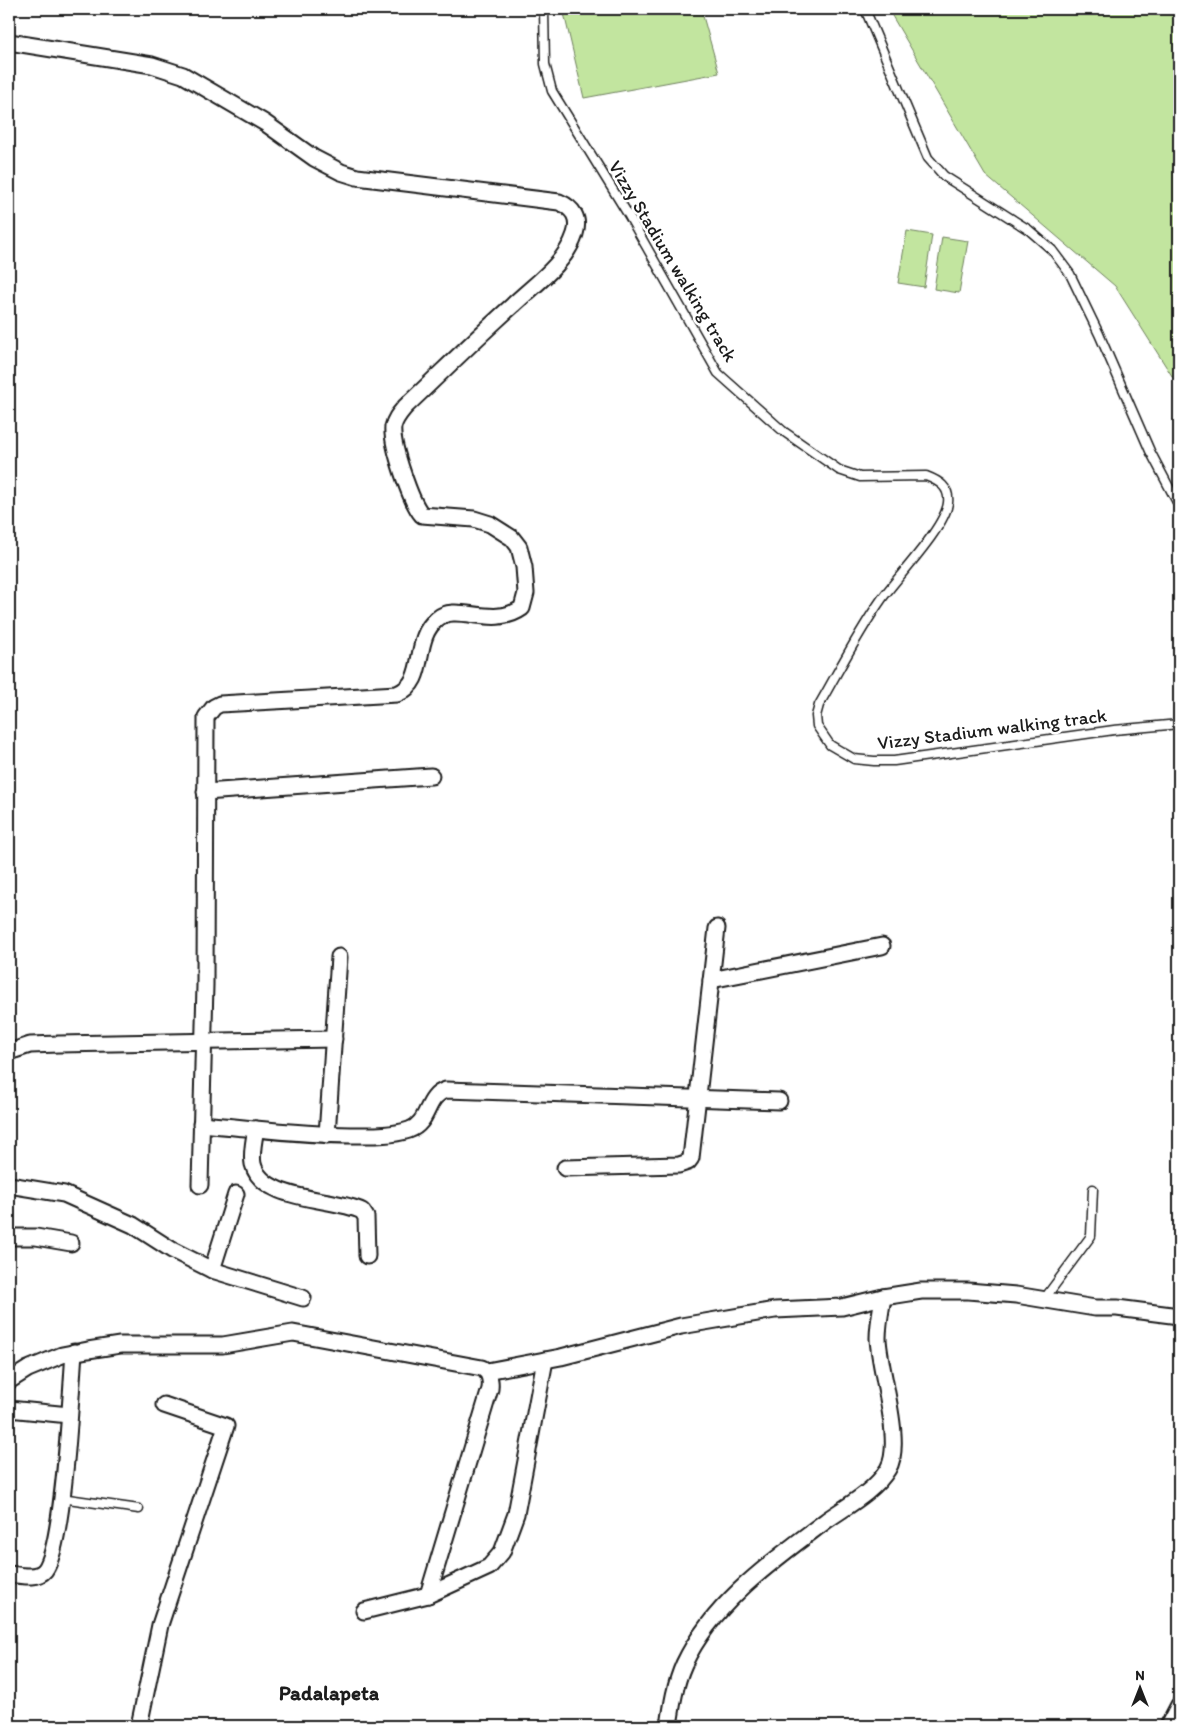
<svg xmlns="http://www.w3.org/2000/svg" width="1188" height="1735" font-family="Itim,sans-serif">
<rect width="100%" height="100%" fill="#fff"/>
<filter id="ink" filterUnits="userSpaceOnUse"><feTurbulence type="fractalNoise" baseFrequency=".02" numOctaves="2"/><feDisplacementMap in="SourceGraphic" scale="10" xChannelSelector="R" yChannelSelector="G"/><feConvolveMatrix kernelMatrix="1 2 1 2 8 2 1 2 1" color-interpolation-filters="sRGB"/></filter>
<g filter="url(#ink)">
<g fill="#c2e59f" stroke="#6f805e">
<polygon points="563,9 701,9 719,73 584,98"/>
<polygon points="888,9 1179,9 1179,387 1115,286 985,175"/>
<polygon points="907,231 932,235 924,287 898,283"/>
<polygon points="942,237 968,241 959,293 934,289"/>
</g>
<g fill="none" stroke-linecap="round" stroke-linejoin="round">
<defs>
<g id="service">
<path d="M544,9l1,55 7,27 77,125 89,157 65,58 56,39 21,7 66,-1c13,5 24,11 22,27 -3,25 -51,74 -67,97 -23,33 -42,70 -62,105l-3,11 1,10 13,19 24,14 20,2h20l220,-31 65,-6"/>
<polyline points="865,9 928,158 944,176 1029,230 1052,250 1070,274 1099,334 1150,451 1179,506"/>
<polyline points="1045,1298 1091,1236 1093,1189"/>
<polyline points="61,1498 139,1509"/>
</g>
<g id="minor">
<path d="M9,42l143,23 31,10 82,48 49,35 27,14 16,5 202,25c14,6 21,16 16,32 -9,29 -41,51 -62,71 -37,33 -72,68 -108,102 -5,6 -10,11 -12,20 -2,17 18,76 29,88l52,4 16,5 22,14 7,9 5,20 2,26 -4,15c-29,21 -66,-6 -85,11 -26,21 -8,62 -40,75l-177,10 -6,3 -8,10 -1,268 -5,200"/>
<polyline points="205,792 431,776"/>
<polyline points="711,980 882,946"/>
<polyline points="9,1052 30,1045 59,1044 334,1039"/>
<path d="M201,1124c50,4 100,11 150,11 20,0 39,1 58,-5 21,-7 16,-34 37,-40l333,11"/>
<path d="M256,1129c-2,10 -5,24 -3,35 9,38 80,33 109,47l4,6 1,39"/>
<polyline points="327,1135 339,957"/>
<polyline points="565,1168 679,1165 688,1162 691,1158 717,928"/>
<polyline points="9,1185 64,1194 133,1225 172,1250 212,1270 303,1298"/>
<polyline points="9,1237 36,1237 71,1243"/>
<polyline points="212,1270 236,1194"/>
<polyline points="487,1371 561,1357 681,1326 775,1310 842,1307 883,1297 921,1291 968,1291 1016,1295 1095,1308 1117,1308 1179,1316"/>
<path d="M9,1381l19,-12 34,-14 26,-5 32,-5h103l70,-12 189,35c8,5 9,12 8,21l-62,206"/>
<polyline points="9,1409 69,1415"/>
<path d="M9,1574c10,1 28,6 36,-4 19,-25 26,-179 29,-218"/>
<polyline points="364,1611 428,1595 489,1567 502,1552 516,1514 545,1360"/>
<polyline points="139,1726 160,1625 226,1426 164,1405"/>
<path d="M669,1726c3,-21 6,-42 15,-62 29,-62 90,-104 143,-144 20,-14 48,-29 61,-51 16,-26 -9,-99 -10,-131 0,-13 3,-28 5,-41"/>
<polyline points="1168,1726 1179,1705"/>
</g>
</defs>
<use href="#service" stroke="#1c1c1c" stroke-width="11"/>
<use href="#minor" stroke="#1c1c1c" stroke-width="19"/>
<use href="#service" stroke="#fff" stroke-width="8"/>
<use href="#minor" stroke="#fff" stroke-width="15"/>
</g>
</g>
<g text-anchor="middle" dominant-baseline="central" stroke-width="5" stroke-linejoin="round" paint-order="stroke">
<g font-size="19" fill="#1c1c1c" stroke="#fff">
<text transform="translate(673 261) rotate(59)">Vizzy Stadium walking track</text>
<text transform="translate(992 729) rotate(-7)">Vizzy Stadium walking track</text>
</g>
<g font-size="21" font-weight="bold" fill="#1c1c1c" stroke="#fff">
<text x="329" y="1692">Padalapeta</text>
</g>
</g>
<rect width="1188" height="1735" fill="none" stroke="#fff" stroke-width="30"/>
<rect x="15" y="15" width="1158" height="1705" fill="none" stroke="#1c1c1c" stroke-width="2" filter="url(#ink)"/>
<g transform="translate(1140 1688)" stroke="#ffffff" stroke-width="4" paint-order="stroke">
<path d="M0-4L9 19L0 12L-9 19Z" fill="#1c1c1c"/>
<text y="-8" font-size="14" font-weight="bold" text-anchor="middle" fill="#1c1c1c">N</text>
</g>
</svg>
